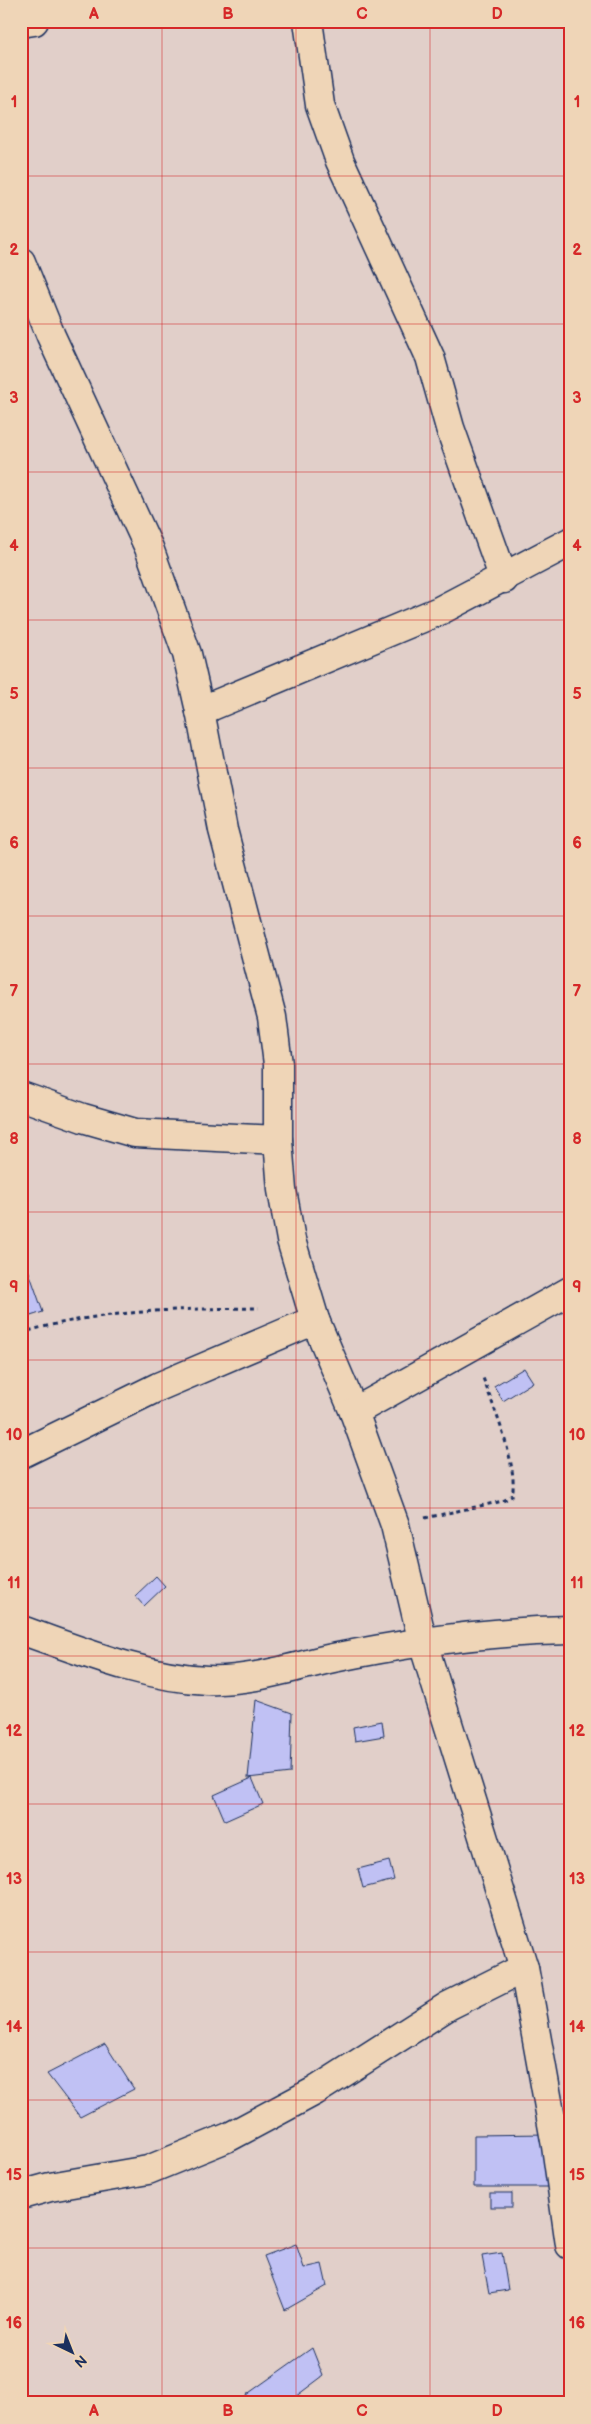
<svg xmlns="http://www.w3.org/2000/svg" width="591" height="2424" font-family="'Balsamiq Sans',sans-serif">
<rect width="100%" height="100%" fill="#e1cfc9"/>
<filter id="ink" filterUnits="userSpaceOnUse"><feTurbulence type="fractalNoise" baseFrequency=".02" numOctaves="2"/><feDisplacementMap in="SourceGraphic" scale="10" xChannelSelector="R" yChannelSelector="G"/><feConvolveMatrix kernelMatrix="1 2 1 2 8 2 1 2 1" color-interpolation-filters="sRGB"/></filter>
<g filter="url(#ink)">
<g fill="#c0c1f4" stroke="#1b2f5e">
<polygon points="21,1249 43,1312 21,1319"/>
<polygon points="524,1368 533,1382 503,1401 494,1386"/>
<polygon points="156,1576 165,1586 144,1606 135,1596"/>
<polygon points="256,1700 292,1713 290,1773 248,1778"/>
<polygon points="382,1721 384,1736 355,1741 353,1727"/>
<polygon points="252,1778 263,1804 225,1821 214,1795"/>
<polygon points="21,1856 28,1869 21,1875"/>
<polygon points="389,1861 394,1880 363,1888 358,1869"/>
<polygon points="105,2044 134,2089 80,2117 47,2074"/>
<polygon points="547,2134 547,2187 474,2187 474,2135"/>
<rect x="490" y="2193" width="22" height="14"/>
<polygon points="296,2244 304,2268 322,2264 327,2286 285,2310 264,2256"/>
<polygon points="502,2253 508,2290 489,2293 482,2256"/>
<polygon points="312,2348 323,2376 287,2403 249,2403 246,2395"/>
</g>
<g fill="none" stroke-linecap="round" stroke-linejoin="round">
<defs>
<g id="minor">
<polyline points="308,21 320,105 340,161 430,357 450,428 504,579"/>
<polyline points="21,23 34,21"/>
<polyline points="21,262 51,336 149,548 187,654 200,711 223,830 272,1017 278,1064 278,1140 282,1190 291,1240 315,1320 354,1412 395,1525 423,1643 524,1968 556,2146 570,2245"/>
<polyline points="200,711 439,611 570,542"/>
<polyline points="21,1096 83,1118 135,1133 278,1140"/>
<polyline points="354,1412 570,1291"/>
<polyline points="21,1454 158,1387 315,1320"/>
<path d="M21,1630c60,21 122,47 186,50 43,2 85,-13 126,-22 77,-16 158,-27 237,-28"/>
<polyline points="21,2195 50,2187 148,2170 229,2137 315,2091 448,2006 524,1968"/>
</g>
</defs>
<use href="#minor" stroke="#1b2f5e" stroke-width="31"/>
<g stroke="#1b2f5e" stroke-width="3" stroke-dasharray="4 4" stroke-linecap="butt">
<path d="M21,1333c76,-23 159,-24 238,-25"/>
<path d="M425,1518l78,-17 9,-5c7,-30 -19,-90 -30,-121"/>
</g>
<use href="#minor" stroke="#efd5b7" stroke-width="28"/>
</g>
</g>
<path fill="none" stroke="#d62828" stroke-width="1" stroke-opacity="0.55" d="M162,21v2382M296,21v2382M430,21v2382M21,176h549M21,324h549M21,472h549M21,620h549M21,768h549M21,916h549M21,1064h549M21,1212h549M21,1360h549M21,1508h549M21,1656h549M21,1804h549M21,1952h549M21,2100h549M21,2248h549"/>
<rect width="591" height="2424" fill="none" stroke="#efd5b7" stroke-width="55"/>
<g transform="translate(72 2352) rotate(137)" stroke="#efd5b7" stroke-width="4" paint-order="stroke">
<path d="M0-4L9 19L0 12L-9 19Z" fill="#1b2f5e"/>
<text y="-8" font-size="14" font-weight="bold" text-anchor="middle" fill="#1b2f5e">N</text>
</g>
<rect x="28" y="28" width="536" height="2368" fill="none" stroke="#d62828" stroke-width="2"/>
<g font-size="16" text-anchor="middle" font-weight="bold" fill="#d62828">
<text x="94" y="19">A</text>
<text x="228" y="19">B</text>
<text x="362" y="19">C</text>
<text x="497" y="19">D</text>
<text x="14" y="107">1</text>
<text x="577" y="107">1</text>
<text x="14" y="255">2</text>
<text x="577" y="255">2</text>
<text x="14" y="403">3</text>
<text x="577" y="403">3</text>
<text x="14" y="551">4</text>
<text x="577" y="551">4</text>
<text x="14" y="699">5</text>
<text x="577" y="699">5</text>
<text x="14" y="848">6</text>
<text x="577" y="848">6</text>
<text x="14" y="996">7</text>
<text x="577" y="996">7</text>
<text x="14" y="1144">8</text>
<text x="577" y="1144">8</text>
<text x="14" y="1292">9</text>
<text x="577" y="1292">9</text>
<text x="14" y="1440">10</text>
<text x="577" y="1440">10</text>
<text x="14" y="1588">11</text>
<text x="577" y="1588">11</text>
<text x="14" y="1736">12</text>
<text x="577" y="1736">12</text>
<text x="14" y="1884">13</text>
<text x="577" y="1884">13</text>
<text x="14" y="2032">14</text>
<text x="577" y="2032">14</text>
<text x="14" y="2180">15</text>
<text x="577" y="2180">15</text>
<text x="14" y="2328">16</text>
<text x="577" y="2328">16</text>
<text x="94" y="2416">A</text>
<text x="228" y="2416">B</text>
<text x="362" y="2416">C</text>
<text x="497" y="2416">D</text>
</g>
</svg>
